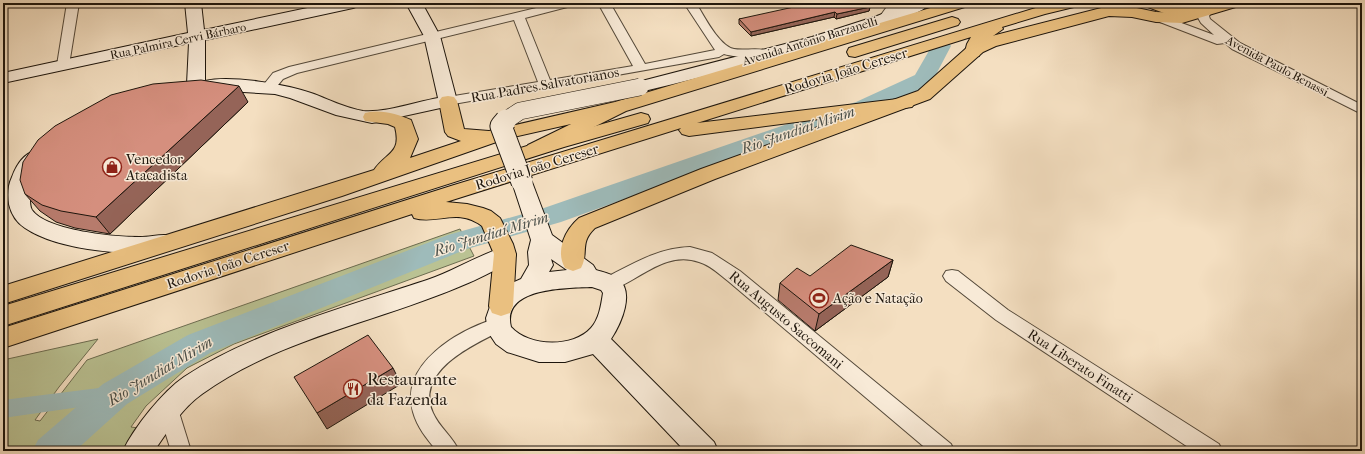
<svg xmlns="http://www.w3.org/2000/svg" width="1365" height="454" font-family="'IM FELL French Canon',serif">
<rect width="100%" height="100%" fill="#f4dfc1"/>
<filter id="stains"><feTurbulence type="fractalNoise" baseFrequency=".005" numOctaves="4"/><feColorMatrix values="0 0 0 0 .2 0 0 0 0 .09 0 0 0 0 .02 0 0 0 .5 -.17"/></filter>
<radialGradient id="worn" r=".72"><stop offset=".6" stop-color="#630" stop-opacity="0"/><stop offset="1" stop-color="#630" stop-opacity=".3"/></radialGradient>
<polygon fill="#bac293" stroke="#6c6c50" points="460,229 474,256 234,344 187,368 146,406 131,427 146,429 131,451 3,451 3,360 98,339 59,387 35,420 40,421 87,360"/>
<g fill="none" stroke-linecap="round" stroke-linejoin="round">
<polygon fill="#9ebbba" fill-rule="evenodd" points="115,386 122,388 125,394 122,400 115,402 3,418 3,400"/>
<polygon fill="#9ebbba" fill-rule="evenodd" points="941,40 948,42 951,46 931,84 872,112 818,129 561,222 467,249 210,353 127,404 75,451 32,451 38,440 103,384 188,335 448,235 544,208 802,119 856,102 915,75 934,42"/>
<defs>
<g id="street">
<polygon points="67,3 79,3 69,65 63,69 57,65"/>
<path d="M557,3h20l-2,2 -50,13 25,62 83,-14 -35,-63h12l35,61 70,-14 -31,-47h12c8,13 23,43 38,46 10,2 34,-3 39,5 -5,7 -40,3 -49,0l-5,3 -271,48 -5,-1 -2,-3 2,-3 5,-1 90,-15 -24,-62 -217,53 -14,6 -10,12h-10l-2,-3 12,-15 16,-6z"/>
<polygon points="884,3 896,3 898,8 888,21 884,22 878,19 886,8"/>
<polygon points="1206,9 1212,12 1209,16 1210,19 1240,43 1362,105 1362,114 1232,49 1225,43 1217,44 1152,19 1150,17 1152,15 1160,15 1214,35 1201,23 1197,16 1202,10"/>
<path d="M690,247l22,6 28,18 211,173 3,7h-25l-201,-170c-9,-7 -18,-16 -29,-19 -34,-12 -60,19 -90,29l-6,-2 -3,-5 3,-5c28,-14 54,-31 87,-32z"/>
<polygon points="952,270 958,271 1008,310 1219,444 1222,451 1194,451 996,320 946,281 943,276 946,271"/>
<path d="M497,318l6,2 3,5 -3,5c-29,14 -89,41 -70,83 6,14 20,24 26,38h-22c-10,-12 -20,-24 -24,-39 -14,-49 46,-82 84,-94z"/>
<polygon points="168,400 175,403 178,409 191,451 171,451 158,409 161,403"/>
</g>
<g id="secondary">
<path d="M185,3h16l3,27 127,-27h30l-3,3 -5,2 -148,32v41c25,-6 81,3 106,12 17,6 34,15 52,18 22,2 53,-9 75,-13l-14,-62 -18,-33h16l18,33 17,65 -3,4 -82,18 -36,-8 -46,-17 -15,-4 -65,-4 -7,-3 -7,2 -6,-1 -3,-4 2,-41 -186,40v-10l185,-40z"/>
<path d="M910,3h20c-7,10 -27,14 -38,19 -82,30 -167,49 -252,70l-6,-1 -3,-4 3,-4 178,-46 65,-21z"/>
<path d="M35,151l7,1 3,5c-9,14 -17,24 -15,41 0,4 0,9 2,12 15,21 84,27 108,27 12,0 22,-4 33,-1l3,6 -3,6c-37,11 -116,2 -148,-20 -17,-11 -21,-34 -13,-51 4,-11 11,-23 23,-26z"/>
<path d="M522,175l7,2 3,5 20,53 41,30 3,5c6,2 16,4 21,8 19,13 4,46 -6,61l103,103 4,9h-33l-92,-97 -28,8h-26l-32,-10 -11,-8 -8,-12 -2,-14 7,-20 8,-10 20,-9 8,-14 -1,-13 3,-12 -19,-58 3,-5zM551,259l16,11 -18,2 4,-7zM592,287l9,3 2,3c-2,13 -4,26 -12,35 -18,20 -62,19 -80,-1 -10,-40 56,-39 81,-40z"/>
<path d="M505,247l8,2 3,6 -3,6c-17,8 -34,18 -52,25 -84,36 -183,53 -259,108 -20,14 -34,37 -48,57h-31c10,-22 40,-60 61,-74 68,-45 165,-71 243,-97 27,-9 51,-25 78,-33z"/>
</g>
<g id="primary">
<path d="M947,3h24l-3,3 -342,105 -84,42 -7,2 -7,-2 -3,-4 3,-4 43,-21 -66,15 -163,57 -339,108v-18l371,-116c12,-18 28,-16 21,-43l-7,-3 -23,-3 -2,-4 2,-4c16,-4 32,1 46,7l7,19 -8,19 51,-17 -13,-5 -3,-4 -6,-31 3,-4 6,-1 6,1 3,4 7,28 25,2 126,-29z"/>
<path d="M1217,3h25l-3,3 -57,17 -26,-1 -24,-5 -23,-1 -113,30 -13,6 -53,47 -215,80 -120,49c-16,15 -6,25 -14,40l-8,3 -8,-3c-10,-17 0,-38 14,-50l122,-49 217,-78 53,-47 13,-6 125,-32 23,1 24,5 25,1z"/>
</g>
<g id="highway">
<path d="M1052,3h29l-3,3 -33,8 -43,13 1,2 -20,14 -4,13 -6,1 -6,-1 -2,-4 2,-8 4,-7 -274,86 209,-25 6,1 3,4 -3,4 -223,29 -7,-2 -3,-4 2,-2 -235,74 21,2 16,4 8,3 9,7 13,26 3,10 -3,52 -3,7 -9,3 -9,-3 -3,-7 5,-52 -12,-28c-25,-19 -45,-1 -68,-8l-2,-4 -409,134v-20l451,-143z"/>
<polygon points="1142,3 1164,3 1173,6 1190,3 1222,3 1219,6 1172,16 1145,6"/>
<polygon points="952,17 958,19 960,22 958,25 855,57 849,56 847,52 849,48"/>
<polygon points="641,113 648,115 650,119 648,123 564,147 3,326 3,306 550,139"/>
</g>
</defs>
<use href="#street" stroke="#534839" stroke-width="2"/>
<use href="#secondary" stroke="#1d150c" stroke-width="2"/>
<use href="#primary" stroke="#1d150c" stroke-width="2"/>
<use href="#highway" stroke="#1d150c" stroke-width="2"/>
<use href="#street" fill="#f8ead7" fill-rule="evenodd"/>
<use href="#secondary" fill="#f8ead7" fill-rule="evenodd"/>
<use href="#primary" fill="#eac080" fill-rule="evenodd"/>
<use href="#highway" fill="#eac080" fill-rule="evenodd"/>
<defs>
<polyline id="secondary-bridge-far1" points="505,121 520,111 640,87"/>
<polyline id="secondary-bridge" points="506,120 501,126 522,182"/>
</defs>
<use href="#secondary-bridge-far1" stroke="#1d150c" stroke-width="18" stroke-linecap="butt"/>
<use href="#secondary-bridge" stroke="#1d150c" stroke-width="23" stroke-linecap="butt"/>
<use href="#secondary-bridge-far1" stroke="#f8ead7" stroke-width="17"/>
<use href="#secondary-bridge" stroke="#f8ead7" stroke-width="21"/>
</g>
<g fill="#b77b6c" stroke="#1d150c">
<polygon points="870,7 869,11 836,19 834,17 751,36 739,24 739,19"/>
<polygon points="248,102 110,234 75,228 56,222 40,211 25,194"/>
<polygon points="893,260 888,277 815,331 778,300 780,283"/>
</g>
<g fill="#956458" stroke="#1d150c">
<polygon points="870,7 869,11 836,19 837,14"/>
<polygon points="835,12 834,17 751,36 751,32"/>
<polygon points="239,86 248,102 110,234 96,217"/>
<polygon points="893,260 888,277 815,331 819,314"/>
<polygon points="393,368 401,384 327,429 317,413"/>
</g>
<g fill="#d58f7e" stroke="#1d150c">
<polygon points="812,3 865,3 870,7 837,14 835,12 751,32 739,19"/>
<polygon points="201,80 239,86 96,217 61,211 42,205 25,194 20,180 23,162 38,140 55,126 111,95 153,84"/>
<polygon points="851,245 893,260 819,314 780,283 797,268 810,276"/>
<polygon points="368,335 393,368 317,413 294,377"/>
</g>
<defs>
<symbol id="shop-ring" viewBox="-11 -11 22 22"><circle r="9.5" fill="#f8ead7" stroke="#8f2418" stroke-width="1.5"/><path d="M-5-2.5h2.3a2.7 3.5 0 0 1 5.4 0H5L5.5 6h-11ZM-1.5-2.5h3a1.5 2.3 0 0 0-3 0Z" fill="#8f2418"/></symbol>
<symbol id="stadium-ring" viewBox="-11 -11 22 22"><circle r="9.5" fill="#f8ead7" stroke="#8f2418" stroke-width="1.5"/><path d="M0-5a6.5 5 0 1 0 0 10a6.5 5 0 1 0 0-10ZM-3.5-1.8h7v3.6h-7Z" fill="#8f2418"/></symbol>
<symbol id="restaurant-ring" viewBox="-11 -11 22 22"><circle r="9.5" fill="#f8ead7" stroke="#8f2418" stroke-width="1.5"/><path d="M-5-6h1v4h1v-4h1v4h1v-4h1v5L-1.5 .5V6h-2V.5L-5-1ZM5-6V6H3V1.5H1.5Q1.5-4 5-6Z" fill="#8f2418"/></symbol>
</defs>
<g fill-rule="evenodd">
<use href="#shop-ring" x="101" y="156" width="22" height="22"/>
<use href="#stadium-ring" x="808" y="287" width="22" height="22"/>
<use href="#restaurant-ring" x="342" y="378" width="22" height="22"/>
</g>
<g text-anchor="middle" dominant-baseline="central" stroke-width="3" stroke-linejoin="round" paint-order="stroke">
<g font-size="12" fill="#1d150c" stroke="#f8ead7">
<text transform="translate(178 41) rotate(-12)">Rua Palmira Cervi Bárbaro</text>
<text transform="translate(810 41) rotate(-17)">Avenida Antônio Barzanelli</text>
<text transform="translate(1277 66) rotate(28)">Avenida Paulo Benassi</text>
</g>
<g font-size="14" fill="#1d150c" stroke="#f8ead7">
<text transform="translate(846 71) rotate(-17)">Rodovia João Cereser</text>
<text transform="translate(545 85) rotate(-10)">Rua Padres Salvatorianos</text>
<text transform="translate(537 167) rotate(-17)">Rodovia João Cereser</text>
<text transform="translate(228 265) rotate(-18)">Rodovia João Cereser</text>
<text transform="translate(786 320) rotate(40)">Rua Augusto Saccomani</text>
<text transform="translate(1080 366) rotate(33)">Rua Liberato Finatti</text>
</g>
<g font-size="14" fill="#1d150c" stroke="#f8ead7" text-anchor="start">
<text x="126" y="159">Vencedor<tspan x="126" dy="16">Atacadista</tspan></text>
<text x="833" y="298">Ação e Natação</text>
</g>
<g font-size="15" font-style="italic" fill="#4a4f49" stroke="#f8ead7">
<text transform="translate(798 130) rotate(-19)">Rio Jundiaí Mirim</text>
<text transform="translate(491 234) rotate(-17)">Rio Jundiaí Mirim</text>
<text transform="translate(160 371) rotate(-31)">Rio Jundiaí Mirim</text>
</g>
<g font-size="17" fill="#1d150c" stroke="#f8ead7" text-anchor="start">
<text x="367" y="379">Restaurante<tspan x="367" dy="20">da Fazenda</tspan></text>
</g>
</g>
<rect width="1365" height="454" fill="none" stroke="#f4dfc1" stroke-width="16"/>
<rect x="4" y="4" width="1357" height="446" fill="none" stroke="#1d150c" stroke-width="2"/>
<rect x="8" y="8" width="1349" height="438" fill="none" stroke="#1d150c"/>
<rect width="100%" height="100%" filter="url(#stains)"/>
<rect width="100%" height="100%" fill="url(#worn)"/>
</svg>
